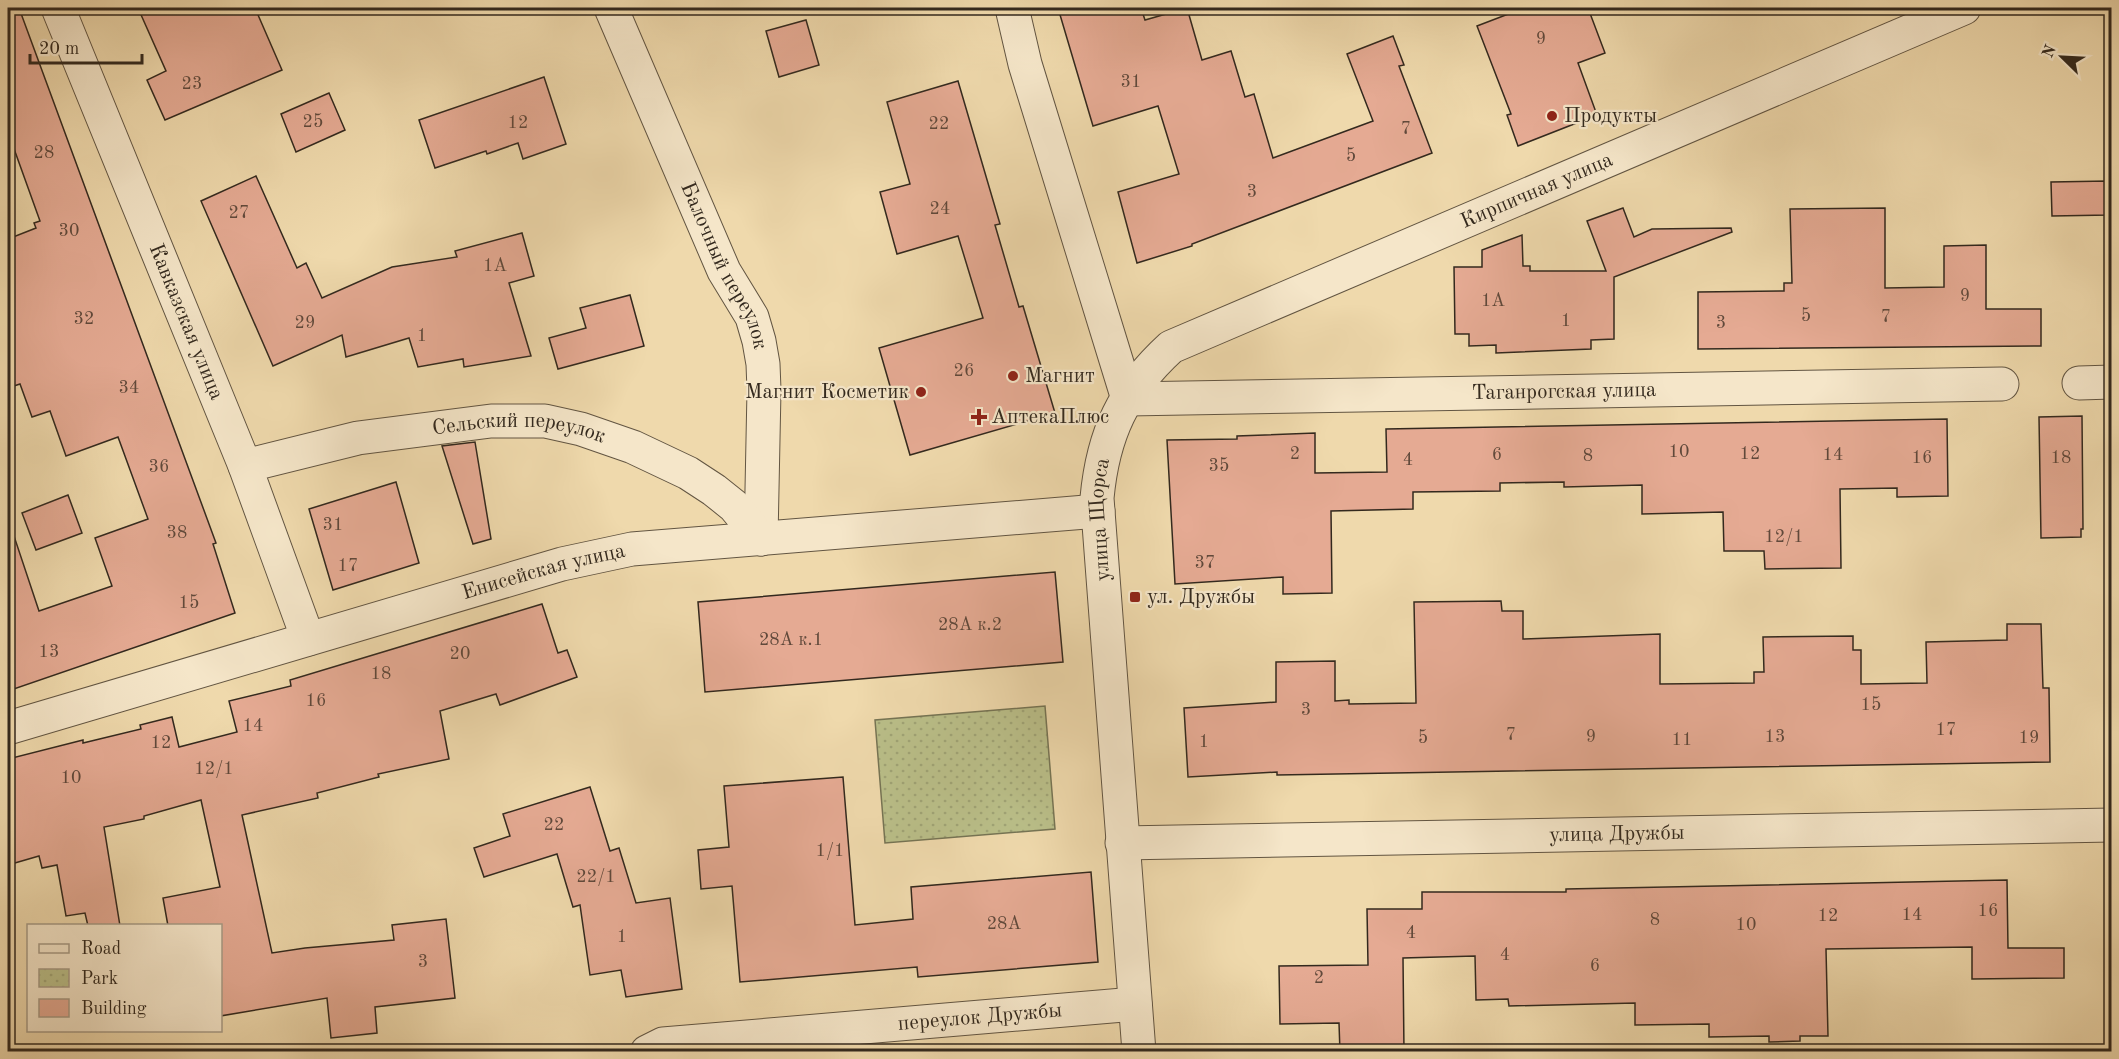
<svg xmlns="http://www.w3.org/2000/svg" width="2119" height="1059" font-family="'Old Standard TT',serif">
<defs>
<pattern id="park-dots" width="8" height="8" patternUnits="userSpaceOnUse" patternTransform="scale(1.5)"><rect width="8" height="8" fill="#babf89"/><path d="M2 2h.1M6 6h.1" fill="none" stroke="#a0a476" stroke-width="1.8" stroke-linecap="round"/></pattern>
</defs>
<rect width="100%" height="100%" fill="#efd9ac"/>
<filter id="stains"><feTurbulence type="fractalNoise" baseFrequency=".00333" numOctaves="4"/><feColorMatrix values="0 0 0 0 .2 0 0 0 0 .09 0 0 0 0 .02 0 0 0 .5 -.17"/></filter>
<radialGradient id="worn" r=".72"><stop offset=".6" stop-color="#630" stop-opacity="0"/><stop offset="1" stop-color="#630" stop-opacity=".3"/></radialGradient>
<polygon fill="url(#park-dots)" stroke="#767454" stroke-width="1.5" points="1045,706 1055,829 885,843 875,720"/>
<g fill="#e5aa93" stroke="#33291e" stroke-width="1.5">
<polygon points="8,8 19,8 216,543 213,544 235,613 8,691 8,534 13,533 39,611 112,586 95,538 148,519 118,437 66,456 50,411 32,417 20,384 8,388 8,239 36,228 34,223 40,221 8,132"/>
<polygon points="138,8 255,8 282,70 165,120 147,80 166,71"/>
<polygon points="1058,8 1141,8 1145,20 1187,8 1202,60 1231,51 1245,97 1254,94 1273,158 1373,121 1347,54 1393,36 1404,65 1399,66 1432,153 1192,244 1192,246 1137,263 1118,192 1179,174 1158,106 1093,126"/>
<polygon points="1524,8 1588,8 1605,53 1578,63 1597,115 1518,146 1507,115 1511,114 1477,26"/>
<polygon points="806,20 819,65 779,77 766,31"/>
<polygon points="544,77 566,144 523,159 518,143 487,154 486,151 435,168 419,120"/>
<polygon points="958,81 1000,224 995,225 1019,307 1023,306 1055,413 910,455 879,348 983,318 958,236 897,254 880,192 910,184 887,102"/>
<polygon points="329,93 345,130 296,152 281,114"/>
<polygon points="256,176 297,268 306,263 322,298 392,267 457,257 455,251 522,233 534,276 509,283 531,356 464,367 463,359 418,367 409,338 346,357 342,335 273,366 201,201"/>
<polygon points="2108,181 2109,215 2052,216 2051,182"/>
<polygon points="1623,208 1634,237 1652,229 1731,228 1732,232 1614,277 1614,339 1591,340 1591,349 1496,353 1496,345 1469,346 1469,334 1455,334 1454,267 1482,267 1482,250 1522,235 1523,266 1530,266 1530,271 1606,271 1587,221"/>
<polygon points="1885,208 1885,288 1944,287 1944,246 1986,245 1986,309 2041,309 2041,346 1698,349 1698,292 1784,291 1784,283 1792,283 1790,209"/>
<polygon points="630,295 644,346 558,369 549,338 586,328 580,308"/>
<polygon points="2082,416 2083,529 2081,529 2081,537 2041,538 2039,417"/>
<polygon points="1947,419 1948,496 1897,497 1897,488 1840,489 1841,568 1765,569 1764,551 1724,551 1723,512 1642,514 1642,485 1564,487 1564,482 1500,483 1500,491 1413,492 1413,509 1331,511 1332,593 1283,594 1283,577 1175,584 1167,440 1237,439 1237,436 1315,433 1315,473 1387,472 1386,429"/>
<polygon points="475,442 491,539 473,544 442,446"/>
<polygon points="396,482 419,563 333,590 309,509"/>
<polygon points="68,495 82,533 36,550 22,513"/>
<polygon points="1055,572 1063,662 705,692 698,602"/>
<polygon points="1501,601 1502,611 1523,611 1523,639 1660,634 1660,684 1754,683 1754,672 1764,672 1763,637 1853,636 1853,650 1861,650 1861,684 1927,683 1926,642 2007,640 2007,624 2041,624 2043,688 2049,688 2050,762 1277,775 1277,772 1188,777 1184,708 1276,702 1276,662 1335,661 1335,701 1349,700 1349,704 1416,703 1414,602"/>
<polygon points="542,604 558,653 567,650 577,677 500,705 496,694 440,711 449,759 378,774 379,777 317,793 318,798 242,815 272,953 305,948 394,940 392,925 446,919 455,998 375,1007 377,1033 331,1038 327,998 220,1016 220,926 168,926 163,898 220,887 201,800 144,816 144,819 104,827 120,926 88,926 85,913 66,916 57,865 42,868 39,856 8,865 8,759 83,740 83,743 141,729 140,725 172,717 179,747 237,732 229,701 291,686 290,680"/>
<polygon points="843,777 855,925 913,919 911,887 1091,872 1098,962 918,977 917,967 740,982 732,886 701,889 698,850 729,847 724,786"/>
<polygon points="590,787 610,851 619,848 636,903 670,898 682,989 626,997 621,970 590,975 580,905 573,907 557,854 484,877 474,848 510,836 503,814"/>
<polygon points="2007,880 2008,948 2064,948 2064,978 1972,979 1972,947 1826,949 1828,1036 1800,1036 1800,1041 1769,1042 1769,1036 1709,1037 1709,1024 1635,1025 1635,1003 1509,1006 1508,999 1476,1000 1475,956 1403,958 1404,1052 1340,1052 1339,1023 1280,1024 1279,966 1368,965 1367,909 1422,909 1422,892 1566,892 1566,889"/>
</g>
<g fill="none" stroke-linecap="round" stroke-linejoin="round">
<defs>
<g id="minor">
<path id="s1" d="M58,8l187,458 63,173"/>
<path id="s2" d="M611,8l113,263 28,46 7,24 4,23 1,26 -3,149"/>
<polyline points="1012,8 1025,64 1128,399"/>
<polyline points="2079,383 2112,382"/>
<path id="s3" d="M1128,399l874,-15"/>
<path id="s4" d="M245,466l113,-28 133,-17h54l36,8 52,18 55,26 26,17 20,16 27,33"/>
<path id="s5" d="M8,728l554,-164 70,-15 466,-38"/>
<path id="s6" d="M1122,843l990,-18"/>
<path id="s7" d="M647,1052l16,-8 472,-40"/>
<path id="s8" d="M1139,1052l-42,-554c6,-64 26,-107 74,-151l793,-339"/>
</g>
</defs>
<use href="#minor" stroke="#625542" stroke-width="35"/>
<use href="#minor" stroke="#f5e6c9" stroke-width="33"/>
</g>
<g fill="#8f2418" stroke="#f5e6c9" stroke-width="2">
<circle cx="1552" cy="116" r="6"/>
<circle cx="1013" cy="376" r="6"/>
<circle cx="921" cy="392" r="6"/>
<path d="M976 408h6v6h6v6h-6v6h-6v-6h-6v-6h6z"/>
<rect x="1129" y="591" width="12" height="12" rx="3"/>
</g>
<g text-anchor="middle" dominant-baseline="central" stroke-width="4.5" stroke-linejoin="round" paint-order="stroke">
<g font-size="18" fill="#60493b">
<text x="1541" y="39">9</text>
<text x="1131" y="82">31</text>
<text x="192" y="84">23</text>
<text x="313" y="122">25</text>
<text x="518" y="123">12</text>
<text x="939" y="124">22</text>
<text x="1406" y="129">7</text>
<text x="44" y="153">28</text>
<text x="1351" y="156">5</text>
<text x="1252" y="192">3</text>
<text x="940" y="209">24</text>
<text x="239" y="213">27</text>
<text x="69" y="231">30</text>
<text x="495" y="266">1А</text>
<text x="1965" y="296">9</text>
<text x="1493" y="301">1А</text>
<text x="1806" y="316">5</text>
<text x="1886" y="317">7</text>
<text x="84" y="319">32</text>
<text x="1566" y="321">1</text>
<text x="305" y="323">29</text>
<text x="1721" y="323">3</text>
<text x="422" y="336">1</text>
<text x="964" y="371">26</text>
<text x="129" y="388">34</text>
<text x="1679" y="452">10</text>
<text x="1295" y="454">2</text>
<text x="1750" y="454">12</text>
<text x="1497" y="455">6</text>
<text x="1833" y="455">14</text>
<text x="1588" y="456">8</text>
<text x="1922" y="458">16</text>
<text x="2061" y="458">18</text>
<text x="1408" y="460">4</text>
<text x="1219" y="466">35</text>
<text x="159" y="467">36</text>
<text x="333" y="525">31</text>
<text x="177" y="533">38</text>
<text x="1784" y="537">12/1</text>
<text x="1205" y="563">37</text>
<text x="348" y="566">17</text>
<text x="189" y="603">15</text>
<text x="970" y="625">28А к.2</text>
<text x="791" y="640">28А к.1</text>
<text x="49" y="652">13</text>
<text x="460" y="654">20</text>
<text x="381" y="674">18</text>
<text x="316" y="701">16</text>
<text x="1871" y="705">15</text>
<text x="1306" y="710">3</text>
<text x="253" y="726">14</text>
<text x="1946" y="730">17</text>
<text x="1511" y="735">7</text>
<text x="1591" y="737">9</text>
<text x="1775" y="737">13</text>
<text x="1423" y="738">5</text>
<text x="2029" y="738">19</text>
<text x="1682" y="740">11</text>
<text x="1204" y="742">1</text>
<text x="161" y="743">12</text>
<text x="214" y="769">12/1</text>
<text x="71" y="778">10</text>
<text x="554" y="825">22</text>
<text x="830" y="851">1/1</text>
<text x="596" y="877">22/1</text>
<text x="1988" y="911">16</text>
<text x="1912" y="915">14</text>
<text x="1828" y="916">12</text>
<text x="1655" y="920">8</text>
<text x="1004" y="924">28А</text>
<text x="1746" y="925">10</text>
<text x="1411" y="933">4</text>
<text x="622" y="937">1</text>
<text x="1505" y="955">4</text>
<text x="423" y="962">3</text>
<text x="1595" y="966">6</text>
<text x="1319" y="978">2</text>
</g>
<g font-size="21" fill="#33291e" stroke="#f5e6c9" text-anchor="start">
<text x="1564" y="116">Продукты</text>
<text x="1025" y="376">Магнит</text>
<text x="909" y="392" text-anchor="end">Магнит Косметик</text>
<text x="991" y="417">АптекаПлюс</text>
<text x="1147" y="597">ул. Дружбы</text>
</g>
<g font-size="21" fill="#33291e" stroke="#f5e6c9">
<text stroke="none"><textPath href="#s8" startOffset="1126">Кирпичная улица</textPath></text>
<text stroke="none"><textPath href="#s2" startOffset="282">Балочный переулок</textPath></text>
<text stroke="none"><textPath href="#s1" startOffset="339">Кавказская улица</textPath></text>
<text stroke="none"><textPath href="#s3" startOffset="436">Таганрогская улица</textPath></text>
<text stroke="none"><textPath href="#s4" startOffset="279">Сельский переулок</textPath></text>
<text stroke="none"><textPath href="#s8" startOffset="534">улица Щорса</textPath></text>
<text stroke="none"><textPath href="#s5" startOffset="558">Енисейская улица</textPath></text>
<text stroke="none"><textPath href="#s6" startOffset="495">улица Дружбы</textPath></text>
<text stroke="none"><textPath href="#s7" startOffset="336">переулок Дружбы</textPath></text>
</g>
</g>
<rect width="2119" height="1059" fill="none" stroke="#efd9ac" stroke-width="30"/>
<rect x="9" y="9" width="2101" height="1041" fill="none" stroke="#33291e" stroke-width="3"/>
<rect x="15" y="15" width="2089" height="1029" fill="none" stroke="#33291e" stroke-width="1.5"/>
<rect x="27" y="924" width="195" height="108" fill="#f5e6c9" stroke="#a79a85" stroke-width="1.5"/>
<rect x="39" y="944" width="30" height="9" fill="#f5e6c9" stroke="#a79a85" stroke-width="1.5"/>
<text x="81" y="954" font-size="18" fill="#33291e">Road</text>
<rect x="39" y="969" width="30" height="18" fill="url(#park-dots)" stroke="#a79a85" stroke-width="1.5"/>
<text x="81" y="984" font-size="18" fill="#33291e">Park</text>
<rect x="39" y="999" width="30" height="18" fill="#e5aa93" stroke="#a79a85" stroke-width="1.5"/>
<text x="81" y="1014" font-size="18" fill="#33291e">Building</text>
<g transform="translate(2062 57) rotate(294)" stroke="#f5e6c9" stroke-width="4.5" paint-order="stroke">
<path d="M0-4.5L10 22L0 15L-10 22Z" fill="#33291e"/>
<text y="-9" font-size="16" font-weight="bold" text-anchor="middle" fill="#33291e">N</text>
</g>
<path d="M30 54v9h112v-9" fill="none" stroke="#33291e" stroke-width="3"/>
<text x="39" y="54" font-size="18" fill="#33291e" stroke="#f5e6c9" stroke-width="4.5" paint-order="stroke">20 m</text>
<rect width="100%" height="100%" filter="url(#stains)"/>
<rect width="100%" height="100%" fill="url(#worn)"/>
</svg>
